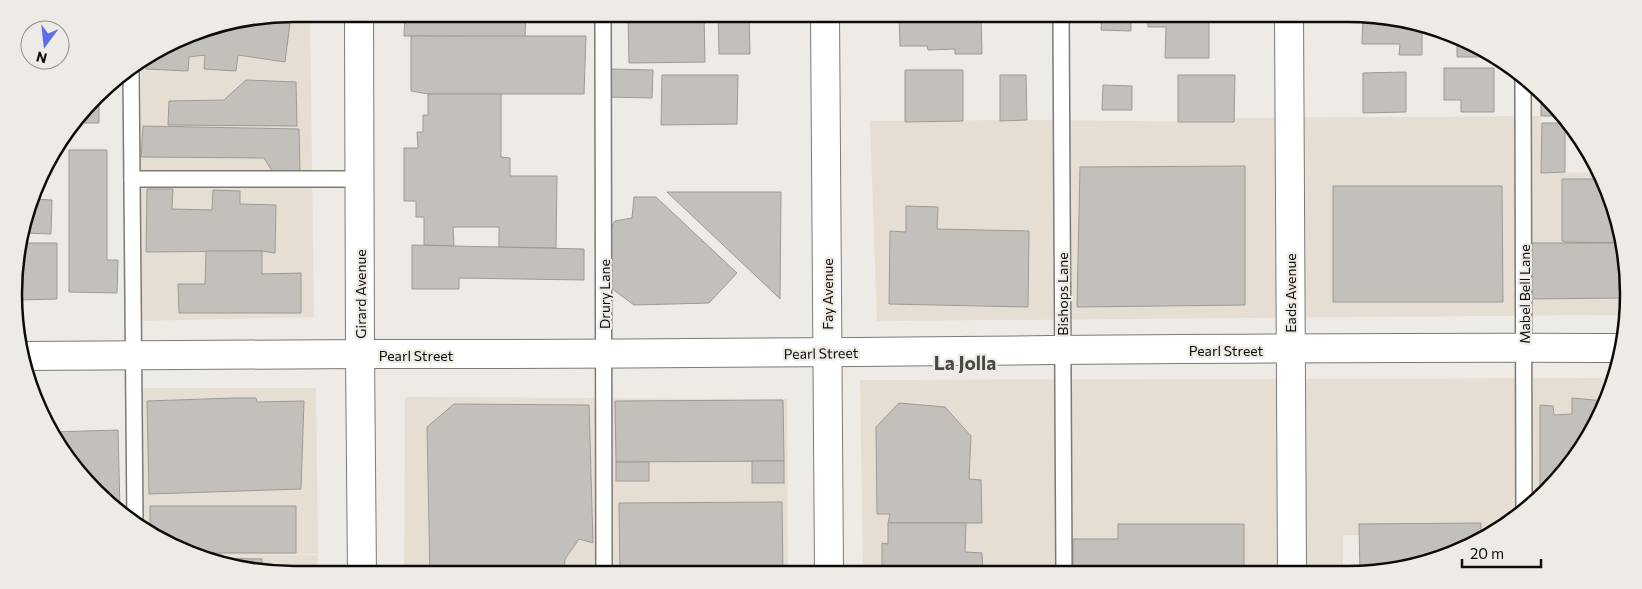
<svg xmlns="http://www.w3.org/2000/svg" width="1642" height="589" font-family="Commissioner,sans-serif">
<rect width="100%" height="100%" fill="#eeeae5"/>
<g fill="#e6ded2">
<polygon points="294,14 310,14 314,317 140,321 141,64 187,35"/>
<polygon points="1541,116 1541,173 1597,172 1626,258 1622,315 877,321 870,121 1027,120 1233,122 1234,118"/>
<polygon points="1614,378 1590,435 1533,505 1486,536 1343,535 1343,573 863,574 860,380"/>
<polygon points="141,388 316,388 318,554 200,556 142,529"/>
<polygon points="405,397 787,399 788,574 404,575"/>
<polygon points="318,555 317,575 294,575 222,566 202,556"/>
</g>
<g fill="#c3c0bb" stroke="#9d9a95">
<polygon points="405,14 526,14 525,37 404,36"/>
<polygon points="628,14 704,14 705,62 629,63"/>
<polygon points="899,14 959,14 959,20 981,19 982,54 955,54 955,49 928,50 927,46 900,46"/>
<polygon points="1102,14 1131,14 1131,31 1101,30"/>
<polygon points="1148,14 1209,14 1209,58 1165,58 1166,27 1148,27"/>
<polygon points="291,15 285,62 238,55 236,71 204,69 205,55 189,57 188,71 146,69 145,61 187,35"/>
<polygon points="718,15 749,15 750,54 719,54"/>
<polygon points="1363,16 1422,24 1422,55 1399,55 1400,44 1362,44"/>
<polygon points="411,36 586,36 584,94 428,94 411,91"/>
<polygon points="1457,42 1485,55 1485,57 1457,57"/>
<polygon points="1444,68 1494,68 1494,112 1461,112 1461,100 1444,100"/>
<polygon points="611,69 653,70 652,98 610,97"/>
<polygon points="905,70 963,70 963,121 905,122"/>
<polygon points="1406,72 1406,112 1363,113 1363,73"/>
<polygon points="662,75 738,75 737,124 661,125"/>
<polygon points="1000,75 1026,75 1027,120 1000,121"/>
<polygon points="1178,75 1235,75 1234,122 1178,122"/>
<polygon points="246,80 296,82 297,126 168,125 169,101 224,100"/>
<polygon points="1103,85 1132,86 1132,110 1102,110"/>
<polygon points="428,94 501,94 501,157 510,158 510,176 557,176 556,248 499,247 499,227 453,227 454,246 424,245 424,217 416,217 416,201 404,201 404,148 418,148 417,132 423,132 423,115 428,115"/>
<polygon points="99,97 99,123 79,123"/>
<polygon points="1541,98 1557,116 1541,116"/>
<polygon points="1542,123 1563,123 1565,125 1565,172 1541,173"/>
<polygon points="143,126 299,129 300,171 272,171 264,158 141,157"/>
<polygon points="69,150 107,150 107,260 118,260 117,293 69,292"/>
<polygon points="1245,166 1245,305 1077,307 1080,167"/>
<polygon points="1562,179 1599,179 1621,243 1566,242 1562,241"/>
<polygon points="1333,186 1502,186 1503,302 1333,302"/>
<polygon points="147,189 173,189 172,209 212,210 213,190 240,191 240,204 276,205 275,253 262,251 146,252"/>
<polygon points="667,192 781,192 780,299 775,294"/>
<polygon points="634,197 656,197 737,273 709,303 634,305 611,288 606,236 615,221 632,218"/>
<polygon points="34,199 52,200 51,234 24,233"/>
<polygon points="906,206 938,207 937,229 1029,231 1028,307 889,304 890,231 906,232"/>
<polygon points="21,243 57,243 57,299 19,300 16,258"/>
<polygon points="1527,243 1621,243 1626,258 1623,298 1527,299"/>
<polygon points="412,245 584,249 584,280 459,278 459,289 412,289"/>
<polygon points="206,251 262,251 262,274 301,273 301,313 179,313 178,284 205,284"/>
<polygon points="234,398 256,398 257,402 304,401 301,489 149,494 147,401"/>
<polygon points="1572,398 1605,401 1590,435 1540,496 1540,405 1553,406 1554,415 1572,414"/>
<polygon points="783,400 784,461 616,462 615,401"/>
<polygon points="899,403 945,407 971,436 969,479 981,480 982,523 888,523 890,514 877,514 876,427"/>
<polygon points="454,404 589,405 593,543 579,539 565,559 564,574 430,575 427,427"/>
<polygon points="118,430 120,510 61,451 53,432"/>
<rect x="752" y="461" width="32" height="22"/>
<rect x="616" y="462" width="33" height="19"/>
<polygon points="782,502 783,574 620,575 619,503"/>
<polygon points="150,506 296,506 296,553 193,553 150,533"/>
<polygon points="888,523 966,523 965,552 982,553 983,574 882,574 882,543 888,544"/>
<polygon points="1481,523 1481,540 1471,546 1384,573 1360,573 1359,524"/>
<polygon points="1118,524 1244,524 1244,573 1073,574 1073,539 1118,539"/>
<polygon points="206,558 262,559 262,571 222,566"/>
</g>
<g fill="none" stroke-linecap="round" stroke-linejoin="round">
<defs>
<g id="service">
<polyline points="603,14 604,575"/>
<polyline points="1061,14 1064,574"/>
<polyline points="131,70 135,524"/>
<polyline points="1523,77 1524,511"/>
<polyline points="132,179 360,179"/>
</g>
<polyline id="minor" points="1289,14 1292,573"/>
<g id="tertiary">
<polyline points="825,14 829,574"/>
<polyline points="23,356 360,354 359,14"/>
</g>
<path id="primary" d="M362,575l-2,-221c420,1 840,-8 1260,-6"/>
</defs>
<use href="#service" stroke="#7d7a75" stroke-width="18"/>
<use href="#minor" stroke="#7d7a75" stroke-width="30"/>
<use href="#tertiary" stroke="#7d7a75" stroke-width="30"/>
<use href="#primary" stroke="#7d7a75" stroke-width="30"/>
<use href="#service" stroke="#fff" stroke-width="15"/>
<use href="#minor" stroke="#fff" stroke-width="28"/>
<use href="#tertiary" stroke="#fff" stroke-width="28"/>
<use href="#primary" stroke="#fff" stroke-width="28"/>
</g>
<g text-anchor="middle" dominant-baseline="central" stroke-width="4.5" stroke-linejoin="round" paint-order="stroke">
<g font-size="14" fill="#0d0c0a" stroke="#eeeae5">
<text transform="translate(1290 293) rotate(-90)">Eads Avenue</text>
<text transform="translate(360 294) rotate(-90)">Girard Avenue</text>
<text transform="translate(604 294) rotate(-90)">Drury Lane</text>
<text transform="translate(827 294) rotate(-90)">Fay Avenue</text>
<text transform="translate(1062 294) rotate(-90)">Bishops Lane</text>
<text transform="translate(1524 294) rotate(-90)">Mabel Bell Lane</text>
<text x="1226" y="350">Pearl Street</text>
<text transform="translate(821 353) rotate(-1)">Pearl Street</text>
<text x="416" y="355">Pearl Street</text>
</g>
<g font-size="19" font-weight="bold" fill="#4b4843" stroke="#eeeae5">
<text x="965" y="362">La Jolla</text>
</g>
</g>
<path d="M0 0H1642V589H0ZM294 22H1348A272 272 0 0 1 1620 294V294A272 272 0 0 1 1348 566H294A272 272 0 0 1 22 294V294A272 272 0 0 1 294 22Z" fill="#eeeae5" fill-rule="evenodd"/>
<path fill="none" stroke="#0d0c0a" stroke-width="2.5" d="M294 22H1348A272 272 0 0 1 1620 294V294A272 272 0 0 1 1348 566H294A272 272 0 0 1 22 294V294A272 272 0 0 1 294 22Z"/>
<g transform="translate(45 45) rotate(195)"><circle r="24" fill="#eeeae5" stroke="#94918d"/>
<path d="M0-4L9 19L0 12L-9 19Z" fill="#5b6fe6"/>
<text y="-8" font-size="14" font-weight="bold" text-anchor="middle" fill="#0d0c0a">N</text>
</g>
<path d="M1462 559v8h79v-8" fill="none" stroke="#0d0c0a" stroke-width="2.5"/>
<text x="1470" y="559" font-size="15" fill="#0d0c0a" stroke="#eeeae5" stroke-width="4" paint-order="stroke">20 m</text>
</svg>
